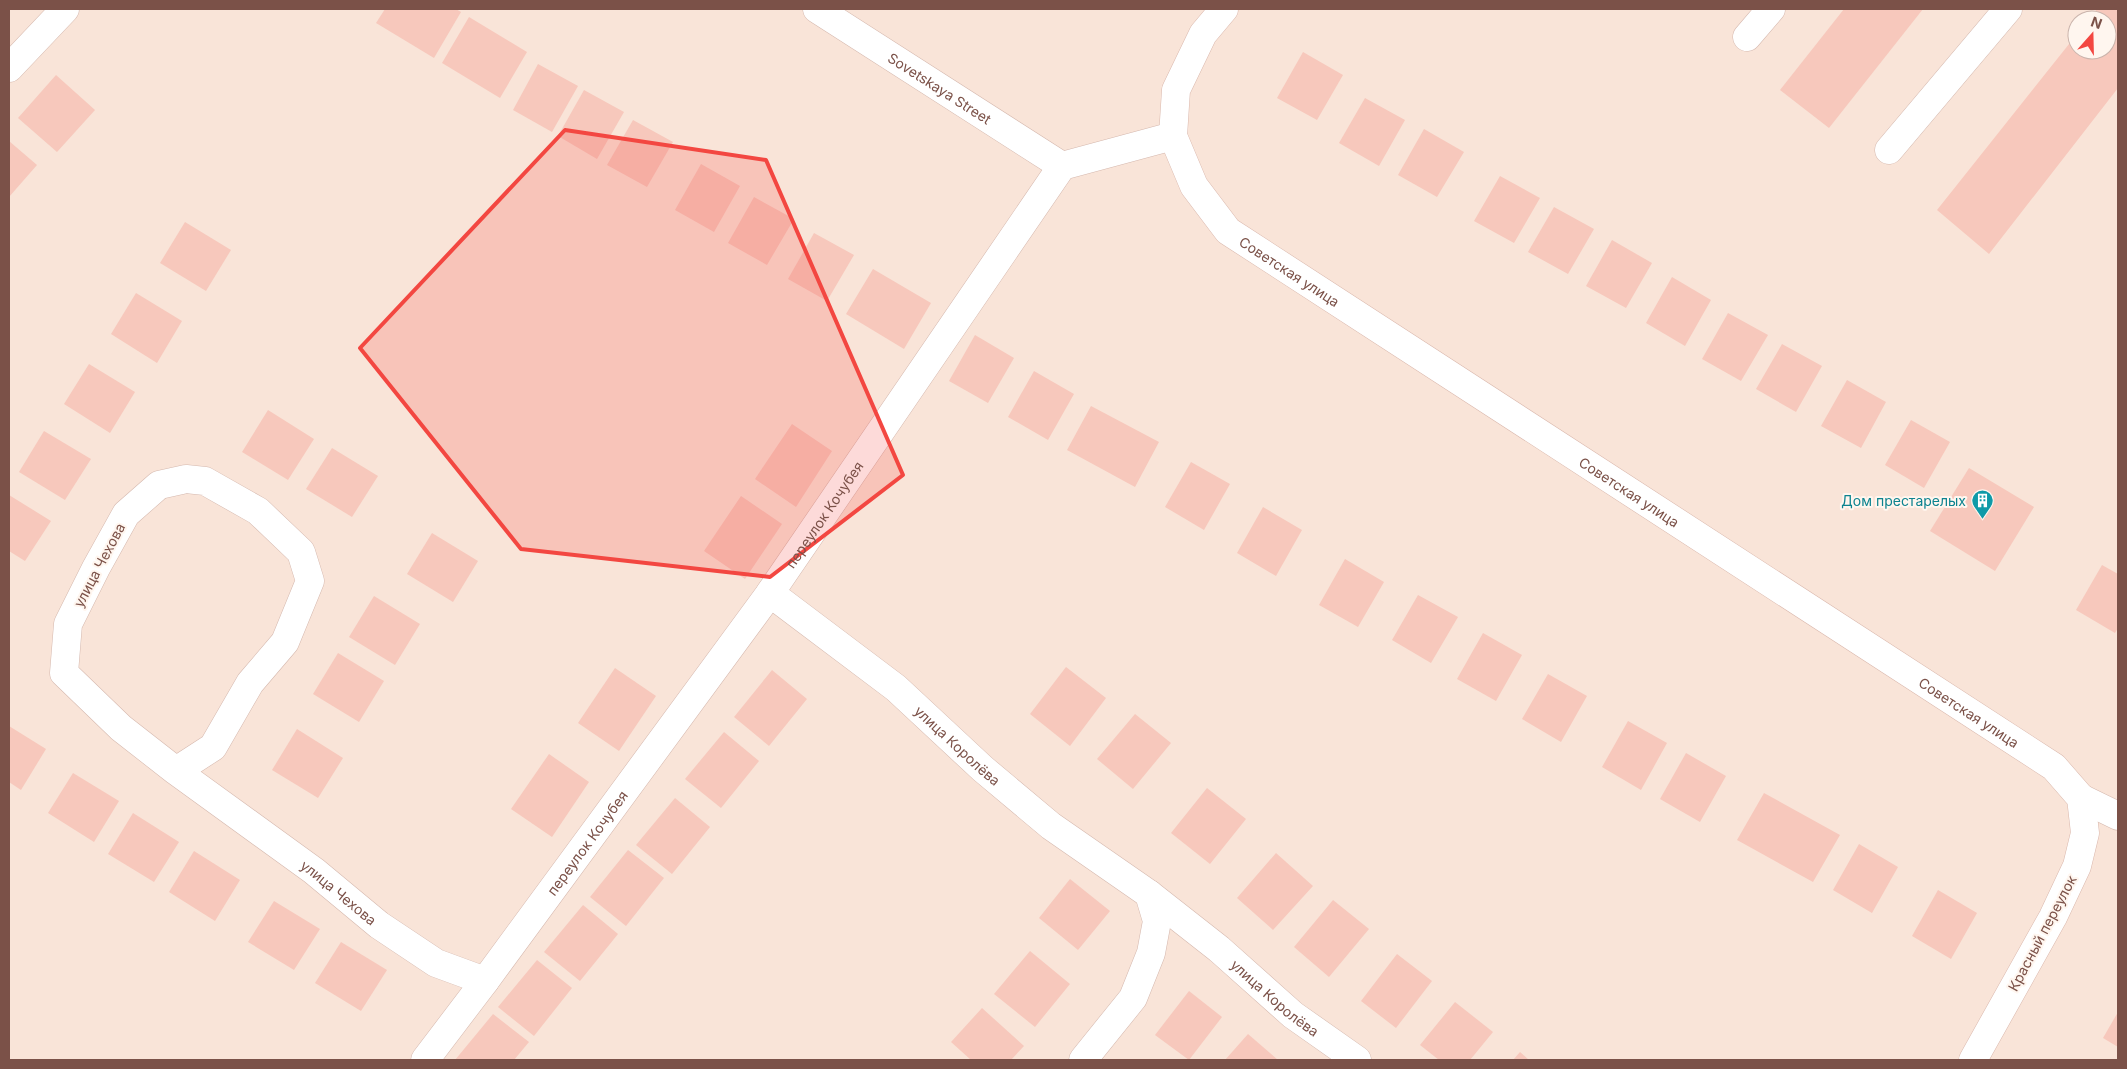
<svg xmlns="http://www.w3.org/2000/svg" width="2127" height="1069" font-family="Inter,sans-serif">
<rect width="100%" height="100%" fill="#fef1e7"/>
<path fill="#f9e4d8" fill-rule="evenodd" d="M9,9h2109v1051h-2109zM2077,20h30v30h-30z"/>
<g fill="#f7c8bc">
<polygon points="385,9 456,9 461,12 434,58 376,23"/>
<polygon points="1844,9 1923,9 1829,128 1780,90"/>
<polygon points="2097,9 2118,9 2118,88 1989,254 1937,210 2077,34 2077,50 2107,50 2107,20 2088,20"/>
<polygon points="469,17 527,52 500,98 442,63"/>
<polygon points="1303,52 1343,75 1317,120 1277,98"/>
<polygon points="538,64 578,86 552,132 513,110"/>
<polygon points="56,75 95,110 57,152 18,118"/>
<polygon points="584,90 624,112 597,159 558,136"/>
<polygon points="1365,98 1405,120 1379,166 1339,143"/>
<polygon points="633,120 673,142 647,187 607,165"/>
<polygon points="1424,129 1464,152 1437,197 1398,175"/>
<polygon points="9,141 37,165 9,197"/>
<polygon points="701,164 740,186 714,232 675,210"/>
<polygon points="1500,176 1540,198 1514,243 1474,221"/>
<polygon points="754,197 794,219 767,265 728,243"/>
<polygon points="1554,207 1594,229 1568,274 1528,252"/>
<polygon points="185,222 231,250 206,291 160,263"/>
<polygon points="814,233 854,255 827,301 788,279"/>
<polygon points="1612,240 1652,263 1626,308 1586,286"/>
<polygon points="873,269 931,303 904,349 846,314"/>
<polygon points="1672,277 1711,300 1685,346 1646,323"/>
<polygon points="136,293 182,321 157,363 111,334"/>
<polygon points="1728,313 1768,335 1741,381 1702,359"/>
<polygon points="975,335 1014,358 988,403 949,381"/>
<polygon points="1782,344 1822,366 1796,412 1756,389"/>
<polygon points="89,364 135,392 110,433 64,404"/>
<polygon points="1034,371 1074,394 1048,440 1008,417"/>
<polygon points="1847,380 1886,402 1861,448 1821,426"/>
<polygon points="1091,406 1159,442 1135,487 1067,450"/>
<polygon points="268,410 314,439 288,480 242,452"/>
<polygon points="1911,420 1950,442 1924,488 1885,465"/>
<polygon points="792,424 832,451 796,507 755,479"/>
<polygon points="44,431 91,459 65,500 19,472"/>
<polygon points="332,448 378,476 352,517 306,489"/>
<polygon points="1191,462 1230,484 1204,530 1165,507"/>
<polygon points="1969,468 2034,507 1995,571 1930,531"/>
<polygon points="9,495 51,521 25,561 9,551"/>
<polygon points="741,496 782,524 745,579 704,551"/>
<polygon points="1263,507 1302,530 1276,576 1237,553"/>
<polygon points="432,533 478,561 453,602 407,574"/>
<polygon points="1345,559 1384,582 1358,627 1319,605"/>
<polygon points="2102,565 2118,574 2118,628 2115,633 2076,610"/>
<polygon points="1418,595 1458,617 1431,663 1392,640"/>
<polygon points="374,596 420,624 395,665 349,637"/>
<polygon points="1483,633 1522,655 1496,701 1457,679"/>
<polygon points="338,653 384,681 359,722 313,694"/>
<polygon points="1066,667 1106,698 1070,746 1030,714"/>
<polygon points="615,668 656,696 619,751 578,723"/>
<polygon points="772,670 807,699 769,746 734,717"/>
<polygon points="1548,674 1587,696 1561,742 1522,719"/>
<polygon points="1135,714 1171,743 1133,789 1097,759"/>
<polygon points="1628,721 1667,743 1641,790 1602,767"/>
<polygon points="9,726 46,749 21,790 9,782"/>
<polygon points="297,729 343,758 318,798 272,770"/>
<polygon points="724,732 759,761 721,808 685,779"/>
<polygon points="1686,753 1726,776 1700,822 1660,799"/>
<polygon points="549,754 589,782 552,837 511,809"/>
<polygon points="73,773 119,801 94,842 48,813"/>
<polygon points="1207,788 1246,819 1210,864 1171,833"/>
<polygon points="1764,793 1840,835 1813,882 1737,840"/>
<polygon points="675,798 710,827 672,874 636,845"/>
<polygon points="133,813 179,842 154,882 108,854"/>
<polygon points="1859,844 1898,867 1872,913 1833,890"/>
<polygon points="628,850 664,878 626,926 590,897"/>
<polygon points="194,851 240,880 215,921 169,892"/>
<polygon points="1276,853 1313,886 1273,930 1237,898"/>
<polygon points="1070,879 1110,911 1078,950 1039,918"/>
<polygon points="1938,890 1977,913 1951,959 1912,936"/>
<polygon points="1333,900 1369,929 1329,977 1294,947"/>
<polygon points="274,901 320,929 294,970 248,942"/>
<polygon points="583,905 618,934 580,981 544,952"/>
<polygon points="341,942 387,970 361,1011 315,983"/>
<polygon points="1030,951 1070,984 1035,1027 994,994"/>
<polygon points="1397,954 1432,981 1396,1028 1361,1001"/>
<polygon points="537,960 572,988 534,1036 498,1007"/>
<polygon points="1189,991 1222,1017 1189,1060 1155,1035"/>
<polygon points="1455,1002 1493,1032 1470,1060 1439,1060 1420,1045"/>
<polygon points="982,1008 1024,1046 1011,1060 971,1060 951,1042"/>
<polygon points="2118,1012 2118,1047 2103,1038"/>
<polygon points="493,1014 529,1042 514,1060 455,1060"/>
<polygon points="1248,1034 1278,1060 1225,1060"/>
<polygon points="1520,1052 1529,1060 1513,1060"/>
</g>
<g fill="none" stroke-linecap="round" stroke-linejoin="round">
<defs>
<g id="minor">
<path id="s1" d="M817,9l245,157"/>
<polyline points="1747,37 1771,9"/>
<polyline points="9,68 65,9"/>
<polyline points="1889,150 2008,9"/>
<path id="s2" d="M770,593l126,95 87,81 68,57 98,68 70,55 74,66 64,45"/>
<path id="s3" d="M176,771l37,-24 37,-64 35,-41 25,-61 -9,-29 -43,-41 -53,-30 -19,-2 -27,6 -33,29 -30,54 -28,56 -4,49 57,55 55,43 138,100 65,54 57,38 49,18"/>
<polyline points="2081,798 2118,816"/>
<path id="s4" d="M425,1060l60,-79 285,-388 292,-427 111,-30"/>
<polyline points="1083,1060 1133,998 1151,953 1157,921 1149,894"/>
</g>
<g id="secondary">
<path id="s5" d="M1224,9l-21,25 -27,56 -3,46 21,50 34,45 826,536 27,31 4,35 -8,33 -24,51 -80,143"/>
</g>
</defs>
<use href="#minor" stroke="#d5b8ae" stroke-width="29"/>
<use href="#secondary" stroke="#dab8ad" stroke-width="29"/>
<use href="#minor" stroke="#fff" stroke-width="28"/>
<use href="#secondary" stroke="#fff" stroke-width="28"/>
</g>
<path fill="#f34741" fill-opacity="0.2" stroke="#f34741" stroke-width="4" stroke-linejoin="round" d="M565,130l201,30 137,315 -133,102 -249,-28 -161,-201z"/>
<defs>
<symbol id="building-pin" viewBox="-11 -11 22 30"><path d="M0 17L-7.5 6A9.5 9.5 0 1 1 7.5 6Z" fill="#0f9aa8" stroke="#fff6ef"/><path d="M-4-6H4V6H1V3H-1V6H-4ZM-2.5-4.3h1.7v1.8h-1.7ZM.8-4.3h1.7v1.8H.8ZM-2.5-1h1.7V.8h-1.7ZM.8-1h1.7V.8H.8Z" fill="#fff"/></symbol>
</defs>
<g fill-rule="evenodd">
<use href="#building-pin" x="1970" y="488" width="25" height="34"/>
</g>
<g text-anchor="middle" dominant-baseline="central" stroke-width="4" stroke-linejoin="round" paint-order="stroke">
<g font-size="14" fill="#7b5148" stroke="#fff6ef">
<text stroke="none"><textPath href="#s1" startOffset="146">Sovetskaya Street</textPath></text>
<text stroke="none"><textPath href="#s5" startOffset="325">Советская улица</textPath></text>
<text stroke="none"><textPath href="#s5" startOffset="730">Советская улица</textPath></text>
<text stroke="none"><textPath href="#s4" startOffset="676">переулок Кочубея</textPath></text>
<text transform="translate(99 565) rotate(-62)">улица Чехова</text>
<text stroke="none"><textPath href="#s5" startOffset="1135">Советская улица</textPath></text>
<text stroke="none"><textPath href="#s2" startOffset="242">улица Королёва</textPath></text>
<text stroke="none"><textPath href="#s4" startOffset="271">переулок Кочубея</textPath></text>
<text stroke="none"><textPath href="#s3" startOffset="1005">улица Чехова</textPath></text>
<text transform="translate(2042 933) rotate(-62)">Красный переулок</text>
<text stroke="none"><textPath href="#s2" startOffset="648">улица Королёва</textPath></text>
</g>
<g font-size="14" fill="#0d838f" stroke="#fff6ef" text-anchor="end">
<text x="1966" y="500">Дом престарелых</text>
</g>
</g>
<rect width="2127" height="1069" fill="none" stroke="#7b5148" stroke-width="20"/>
<g transform="translate(2092 35) rotate(20)"><circle r="24" fill="#fff6ef" stroke="#cab4ac"/>
<path d="M0-4L9 19L0 12L-9 19Z" fill="#f34741"/>
<text y="-8" font-size="14" font-weight="bold" text-anchor="middle" fill="#7b5148">N</text>
</g>
</svg>
